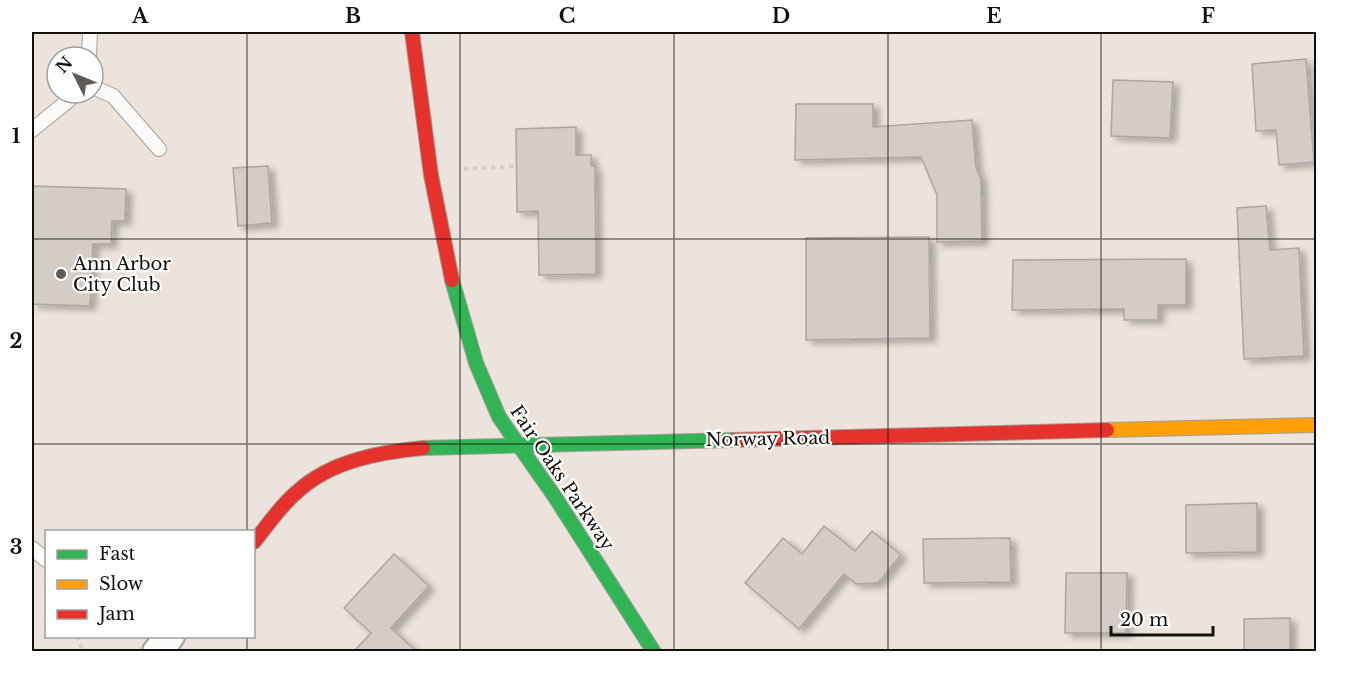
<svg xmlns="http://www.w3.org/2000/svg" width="1348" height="683" font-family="'Libre Baskerville',serif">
<defs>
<filter id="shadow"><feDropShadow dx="6" dy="4" stdDeviation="3" flood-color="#0004"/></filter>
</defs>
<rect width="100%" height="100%" fill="#ece4dc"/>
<g fill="#d4ccc7" stroke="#ada5a1" stroke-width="1.5" filter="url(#shadow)">
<polygon points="1306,59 1314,162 1279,165 1276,130 1256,131 1252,64"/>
<polygon points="1113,80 1173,82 1170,138 1111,136"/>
<polygon points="796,104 873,104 873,127 972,120 976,167 981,180 982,241 937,242 937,195 921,157 795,160"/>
<polygon points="576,127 576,155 591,155 591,166 595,166 596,274 539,275 538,211 517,212 516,129"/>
<polygon points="268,166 272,223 238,226 233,168"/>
<polygon points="32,186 126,189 125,221 112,221 111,244 93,244 90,306 32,304"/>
<polygon points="1266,206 1270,250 1299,248 1304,356 1244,359 1237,208"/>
<polygon points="929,237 930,338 806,340 806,238"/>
<polygon points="1186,259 1186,305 1158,305 1158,320 1124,320 1124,309 1012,310 1013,260"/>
<polygon points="1257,503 1257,552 1186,553 1186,505"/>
<polygon points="824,526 855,551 872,531 901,555 878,583 856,584 844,574 799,629 745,583 783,538 802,554"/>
<polygon points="1010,538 1011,582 924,583 923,539"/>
<polygon points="394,554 429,586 391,628 416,651 354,651 371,633 344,608"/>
<polygon points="1066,573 1127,573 1126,633 1065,633"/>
<polygon points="1290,618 1290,651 1244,651 1244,619"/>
</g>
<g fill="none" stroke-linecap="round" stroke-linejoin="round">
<defs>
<g id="lane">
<polyline points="89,57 90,32"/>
<polyline points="93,87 113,96 159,149"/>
<polyline points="32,130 69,100 73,93"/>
<polyline points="32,548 46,560"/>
</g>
<polyline id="street" points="157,652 170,636"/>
<g id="fast">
<polyline points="452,280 476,363 499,417 555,497 654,652"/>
<polyline points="423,448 734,440"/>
</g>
<polyline id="slow" points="1107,430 1316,425"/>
<g id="jam">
<polyline points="412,32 431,175 452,280"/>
<polyline points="734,440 1107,430"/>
<path d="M254,542c14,-17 26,-36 43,-50 33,-31 83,-40 126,-44"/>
</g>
</defs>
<use href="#lane" stroke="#a49f98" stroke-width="16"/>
<use href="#street" stroke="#a49f98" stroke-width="32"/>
<use href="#fast" stroke="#a49f98" stroke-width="16"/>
<use href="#slow" stroke="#a49f98" stroke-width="16"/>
<use href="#jam" stroke="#a49f98" stroke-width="16"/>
<g stroke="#d2d0ce" stroke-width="4" stroke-dasharray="4.5 4.5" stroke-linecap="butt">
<polyline points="464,169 517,166"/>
<polyline points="76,636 84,652"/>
</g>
<use href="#lane" stroke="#fcfbfa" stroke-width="14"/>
<use href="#street" stroke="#fcfbfa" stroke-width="28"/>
<use href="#fast" stroke="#30b455" stroke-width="14"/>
<use href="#slow" stroke="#ff9f0a" stroke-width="14"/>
<use href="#jam" stroke="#e5322d" stroke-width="14"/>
</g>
<path fill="none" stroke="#130f0a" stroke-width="1.5" stroke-opacity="0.55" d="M247,32v500M460,32v620M674,32v620M888,32v620M1101,32v620M32,239h1284M32,444h1284M247,636v16"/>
<circle fill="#5f5a54" stroke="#fff" stroke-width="2" cx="61" cy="274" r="6"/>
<g text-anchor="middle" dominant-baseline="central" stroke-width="4.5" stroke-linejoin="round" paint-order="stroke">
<g font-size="18" fill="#130f0a" stroke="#fff" text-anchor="start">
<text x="73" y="264">Ann Arbor<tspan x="73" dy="21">City Club</tspan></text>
</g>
<g font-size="18" fill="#130f0a" stroke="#fff">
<text transform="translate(768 439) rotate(-1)">Norway Road</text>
<text transform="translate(562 478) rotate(56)">Fair Oaks Parkway</text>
</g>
</g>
<rect width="1348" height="683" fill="none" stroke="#ffffff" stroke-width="66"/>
<rect x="45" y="530" width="210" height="108" fill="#ffffff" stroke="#a19f9d" stroke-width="1.5"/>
<rect x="57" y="550" width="30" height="9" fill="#30b455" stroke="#a19f9d" stroke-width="1.5"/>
<text x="99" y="560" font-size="18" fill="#130f0a">Fast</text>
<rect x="57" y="580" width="30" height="9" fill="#ff9f0a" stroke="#a19f9d" stroke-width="1.5"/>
<text x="99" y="590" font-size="18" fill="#130f0a">Slow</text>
<rect x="57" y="610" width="30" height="9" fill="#e5322d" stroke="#a19f9d" stroke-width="1.5"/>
<text x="99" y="620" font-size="18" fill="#130f0a">Jam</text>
<g transform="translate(75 75) rotate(313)"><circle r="28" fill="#ffffff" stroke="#a19f9d" stroke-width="1.5"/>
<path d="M0-4.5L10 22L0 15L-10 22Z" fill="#5f5a54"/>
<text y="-9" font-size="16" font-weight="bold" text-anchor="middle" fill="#130f0a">N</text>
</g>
<path d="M1111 626v9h102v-9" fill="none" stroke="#130f0a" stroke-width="3"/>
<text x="1120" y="626" font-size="18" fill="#130f0a" stroke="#ffffff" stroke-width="4.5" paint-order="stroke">20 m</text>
<rect x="33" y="33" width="1282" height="617" fill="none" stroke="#130f0a" stroke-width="2"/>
<g font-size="20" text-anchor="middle" font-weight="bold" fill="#130f0a">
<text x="140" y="23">A</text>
<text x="353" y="23">B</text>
<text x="567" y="23">C</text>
<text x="781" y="23">D</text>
<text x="994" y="23">E</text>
<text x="1208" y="23">F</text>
<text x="16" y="143">1</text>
<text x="16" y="348">2</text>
<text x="16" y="554">3</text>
</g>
</svg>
